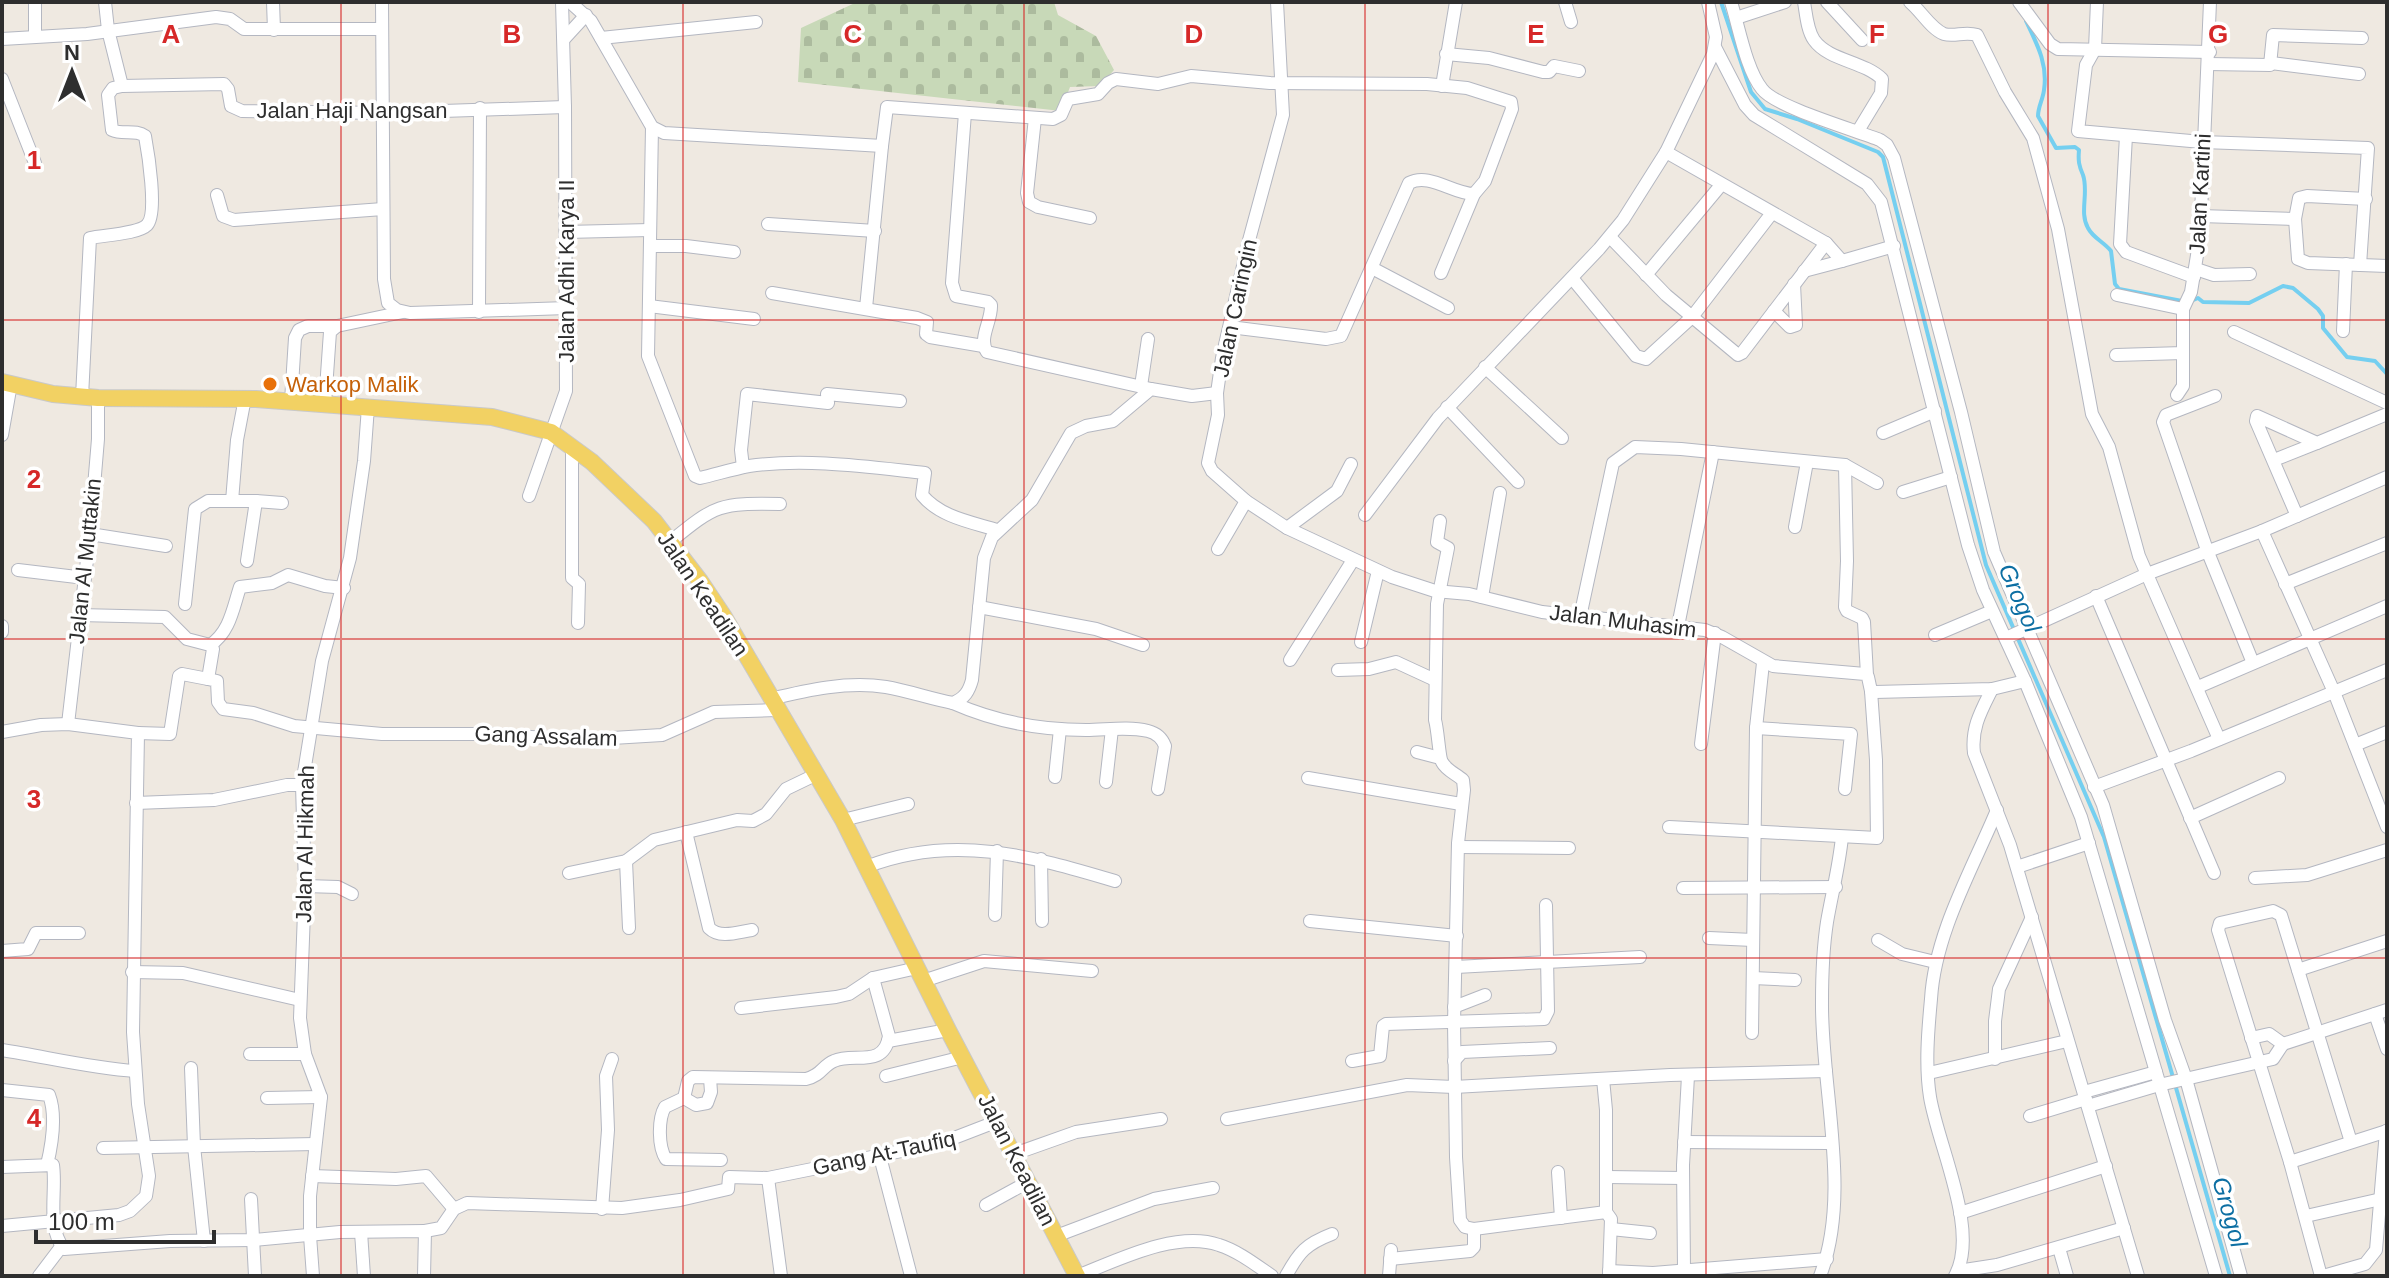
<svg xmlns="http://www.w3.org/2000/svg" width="2389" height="1278" font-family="Arial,sans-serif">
<defs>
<pattern id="cemetery-stones" width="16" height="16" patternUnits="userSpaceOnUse" patternTransform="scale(2)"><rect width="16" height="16" fill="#c8d9b8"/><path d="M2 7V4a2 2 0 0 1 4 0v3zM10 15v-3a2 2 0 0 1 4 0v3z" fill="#acbb9e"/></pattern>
</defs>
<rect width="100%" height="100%" fill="#efe9e1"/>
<polygon fill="url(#cemetery-stones)" points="857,2 1054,2 1058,15 1096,36 1114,70 1100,86 1070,87 1061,111 798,82 801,28"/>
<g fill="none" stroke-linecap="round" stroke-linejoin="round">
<g stroke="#75cff0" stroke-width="4">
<polyline points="1721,2 1751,92 1765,109 1797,119 1878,152 1883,157 1986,565 2104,837 2230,1276"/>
<path d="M2026,21c11,23 22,43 18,69 -1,9 -6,17 -6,26l18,32 19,-1 4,3c-1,11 0,16 4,25 6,17 -4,38 5,53 5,10 16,14 23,23l4,33 4,5 63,12"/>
<polyline points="2191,301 2198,298 2203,302 2249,303 2283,286 2293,288 2318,309 2323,316 2323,328 2347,357 2375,361 2387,374"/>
</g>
<defs>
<g id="minor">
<polyline points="35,2 35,35"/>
<polyline points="105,2 108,30 122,86"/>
<polyline points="273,2 274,30"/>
<polyline points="382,2 384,279 388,303 397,310 410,313 567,308"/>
<polyline points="570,2 591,21 652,127 664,133 882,146 887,107 1053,119 1061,115 1068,99 1098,94 1108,83 1116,79 1158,84 1191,76 1270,83 1427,84 1467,88 1511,102 1512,109 1485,181 1474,194 1441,273"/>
<polyline points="1277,2 1283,115 1248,244 1222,358 1217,393 1218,415 1208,463 1212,471 1246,501 1287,528 1392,577 1435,591 1469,594 1542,612 1705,630 1722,637 1773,666 1865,674 1868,677 1871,691 1875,692 1992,689 2025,681"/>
<polyline points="1565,2 1571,22"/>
<path d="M1731,2c8,25 15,67 31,87 13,18 93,41 118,51l7,5 7,13 67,254 33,140 109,253 62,215 21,59 55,197"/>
<path d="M1804,2c2,11 3,28 10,38 15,21 50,21 68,39l-1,14 -23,38"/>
<polyline points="1827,2 1862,40"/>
<path d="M1910,2c11,9 21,27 34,32 11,3 21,-3 33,1l28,57 28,46 25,91 34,185 17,33 30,109 80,183"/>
<polyline points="2019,2 2050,44 2058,49 2210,52"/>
<polyline points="2097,2 2095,49 2086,65 2078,131 2202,142 2368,148 2360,265"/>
<polyline points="1736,18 1785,2"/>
<polyline points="601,38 756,22"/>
<polyline points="2,39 87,34 216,17 230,19 244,29 382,29"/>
<polyline points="564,39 586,15"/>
<polyline points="1715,47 1745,105 1754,115 1867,184 1881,202 1968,545 1983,590 2025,681 2081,817 2216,1276"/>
<polyline points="1446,54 1489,58 1543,72 1549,72 1554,66 1579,71"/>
<polyline points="2271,63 2359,74"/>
<polyline points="2208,64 2270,65 2273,35 2362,38"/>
<polyline points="2,79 35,163"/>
<polyline points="1442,86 1456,2"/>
<path d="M965,113l-13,170 4,13 32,6 3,3c1,16 -13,33 -4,47l164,37"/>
<polyline points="1035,118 1027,193 1029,202 1038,207 1090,218"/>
<path d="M652,127l-4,229 47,120 5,2c17,-4 33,-9 49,-12 58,-8 119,1 176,7l-3,22c18,22 49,27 75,35"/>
<polyline points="2126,136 2120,244 2126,252 2194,277"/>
<polyline points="1666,152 1826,243 1842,261 1894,246"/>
<polyline points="217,195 223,216 234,220 383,209"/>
<polyline points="2366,199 2307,196 2299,198 2295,219 2298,259 2308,263 2387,266"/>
<polyline points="2200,216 2295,219"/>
<polyline points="768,224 875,231"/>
<polyline points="566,232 650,230"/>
<polyline points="1610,237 1666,295 1738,355 1742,353 1826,243"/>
<polyline points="650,246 686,246 734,252"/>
<polyline points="1372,268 1448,308"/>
<polyline points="2196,269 2214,275 2250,274"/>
<polyline points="1804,271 1842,261"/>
<polyline points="1646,275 1721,185"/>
<polyline points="1572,278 1636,356 1646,359 1692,317 1772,213"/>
<polyline points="772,293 917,318 927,322 926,334 930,337 983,346"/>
<polyline points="2117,295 2183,309"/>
<polyline points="649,306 754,319"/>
<polyline points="866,308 882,146"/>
<polyline points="1774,311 1790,327 1796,325 1794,284"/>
<polyline points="479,312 480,108"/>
<path d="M1230,327l96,12 15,-3 68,-153c20,-11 44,11 65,11"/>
<polyline points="2343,331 2346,264"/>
<polyline points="2234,332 2387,403"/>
<polyline points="2116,355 2183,353 2183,309 2191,292 2200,237 2210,2"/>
<polyline points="1485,367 1562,438"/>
<polyline points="1141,386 1148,339"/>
<polyline points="2177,395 2183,386 2183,353"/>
<polyline points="2215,396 2166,415 2163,422 2207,550 2253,663"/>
<path d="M82,397l8,-159c14,-3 48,-4 57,-13 11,-11 1,-73 -2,-89 -9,-7 -23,-1 -33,-6l-4,-35 5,-7 9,-2 102,-2 4,5 3,17 11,5 141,2 182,-6"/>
<polyline points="291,401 295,338 299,330 308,326 337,326"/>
<polyline points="325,403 330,332 337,326 403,312"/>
<polyline points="1447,407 1518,482"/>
<polyline points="1883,433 1935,411"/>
<polyline points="2,435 11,384"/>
<polyline points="572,447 572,578 579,584 578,623"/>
<polyline points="2274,460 2317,443"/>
<polyline points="1845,465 1847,561 1845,607 1847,611 1862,618 1864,622 1867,675"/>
<polyline points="743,467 741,450 747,394 828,403 827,394 900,401"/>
<polyline points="1903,492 1951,477"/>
<polyline points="529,496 566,391 565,107 562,2"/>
<polyline points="232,501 256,501 247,561"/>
<polyline points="256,501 282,503"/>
<polyline points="1365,515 1438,418 1599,249 1623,220 1666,152 1713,54 1716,37 1708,2"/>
<polyline points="2297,516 2256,421 2257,416 2317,443 2387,414"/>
<path d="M1440,521l-3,21 11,6 -11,56 -2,116c3,10 4,37 7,42 4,8 14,12 21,18l1,10 -6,53 -4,180 2,134 4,63 5,7 9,2 132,-17 5,7 -2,57"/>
<polyline points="1795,527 1807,462"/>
<polyline points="1287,528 1337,491 1351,464"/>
<polyline points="2262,531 2334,692 2387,827"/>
<polyline points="90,534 166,546"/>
<path d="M670,542c46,-38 50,-39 110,-38"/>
<polyline points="1218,549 1246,501"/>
<polyline points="18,570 85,578"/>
<polyline points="2285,584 2387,543"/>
<polyline points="2096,596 2214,873"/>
<polyline points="1482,597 1500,493"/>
<polyline points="185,604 195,509 208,501 232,501 237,440 245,398"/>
<polyline points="979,607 1096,629 1143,645"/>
<polyline points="79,615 165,617 187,639 210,645 213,649 208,679 217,681 218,702 223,709 253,713 294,726 382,734 485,734 579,740 662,735 714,712 776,710"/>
<polyline points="1580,617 1613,463 1635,447 1681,449 1845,465 1877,483"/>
<polyline points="2,626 2,632"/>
<polyline points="1678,626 1713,452"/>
<polyline points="1935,635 1992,611"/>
<polyline points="2006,638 2147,574 2262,531 2387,477"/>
<polyline points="1361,642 1378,571"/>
<path d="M210,645c20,-13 23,-37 30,-58l32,-4 16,-8 37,11 19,2"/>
<polyline points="1290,660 1353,560"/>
<polyline points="1338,670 1369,669 1396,662 1435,680"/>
<polyline points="2198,687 2387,606"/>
<path d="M1992,689c-11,22 -21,39 -18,64l36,92 128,431"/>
<path d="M770,699c38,-9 77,-18 116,-12 23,4 45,12 67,16 12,-5 16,-12 19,-23l12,-122 8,-21 40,-37 39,-67 15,-7 27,-5 38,-32 41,7 25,-3"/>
<path d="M953,703c43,19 86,27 133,27 20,0 42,-4 62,1 8,2 14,7 17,15l-7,43"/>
<polyline points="68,724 90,534 98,439 98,398"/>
<polyline points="1756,728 1851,734 1845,789"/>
<polyline points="2,732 41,725 68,724 138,733 133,1032 138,1104 149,1176 146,1196 130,1211 119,1215 2,1226"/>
<polyline points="138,733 170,734 179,676 182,674 208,679"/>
<polyline points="1701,744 1715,633"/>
<polyline points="2355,745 2387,732"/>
<polyline points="1417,752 1440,758"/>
<polyline points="1055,777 1060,729"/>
<polyline points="1308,778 1461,804"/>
<polyline points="1106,782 1112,729"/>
<polyline points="2094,787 2191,751 2387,670"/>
<polyline points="136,803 214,800 287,785 302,785"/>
<polyline points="2190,818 2279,778"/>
<polyline points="843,820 908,804"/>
<polyline points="1669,827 1877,838 1876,760 1871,691"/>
<path d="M686,832l23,96c11,11 29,4 43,2"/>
<polyline points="1458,847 1569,848"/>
<polyline points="1041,859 1042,921"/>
<polyline points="626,861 629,928"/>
<path d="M866,867c86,-34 165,-11 249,14"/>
<polyline points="2017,867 2089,843"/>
<polyline points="569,873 626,861 654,840 737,820 753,821 766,814 786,789 815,775"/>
<polyline points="2255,878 2307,875 2387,850"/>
<polyline points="305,886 338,887 352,894"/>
<polyline points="1683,888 1836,887"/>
<polyline points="995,915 997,851"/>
<polyline points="1310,921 1457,936"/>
<polyline points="1709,938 1753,940"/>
<polyline points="1878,940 1902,954 1935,962"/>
<polyline points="2,951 28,949 36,933 79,933"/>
<polyline points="1456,967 1640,957"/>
<polyline points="2298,970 2387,941"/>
<polyline points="132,972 183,973 300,1000"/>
<polyline points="1753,978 1795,980"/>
<polyline points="923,981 984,961 1092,971"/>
<polyline points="1454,1007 1485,995"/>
<polyline points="741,1008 836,997 849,994 873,978 917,968"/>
<polyline points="2375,1014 2387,1049"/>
<polyline points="1752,1033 1756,728 1763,663"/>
<polyline points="2251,1038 2269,1034 2283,1044 2387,1010"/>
<polyline points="888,1041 948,1030"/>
<path d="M2,1050c45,7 88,18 133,21"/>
<polyline points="250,1054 305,1054"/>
<polyline points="1995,1059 1995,1021 1999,989 2032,917"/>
<polyline points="1352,1061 1380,1056 1383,1026 1386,1024 1544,1019 1548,1011 1546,905"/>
<polyline points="1454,1061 1462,1052 1550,1048"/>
<polyline points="191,1068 194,1146 204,1241"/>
<polyline points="1929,1073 2067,1041"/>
<polyline points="886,1076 963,1057"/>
<polyline points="1603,1079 1606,1110 1606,1212"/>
<path d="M2,1090l47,5c8,21 3,49 -2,70"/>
<polyline points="2084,1092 2156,1072"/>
<polyline points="267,1098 321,1097"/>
<polyline points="684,1098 696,1105 707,1103 711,1092 710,1078"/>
<polyline points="2088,1106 2159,1085 2273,1059 2283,1044"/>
<polyline points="2030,1116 2086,1099"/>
<polyline points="1227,1119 1407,1085 1454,1087 1670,1075 1826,1071"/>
<polyline points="1684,1142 1831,1143"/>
<polyline points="103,1148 315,1144"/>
<polyline points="879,1153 911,1276"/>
<polyline points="1014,1154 1076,1132 1161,1119"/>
<path d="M721,1160l-55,-1c-8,-12 -8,-40 -1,-52l19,-9 4,-17 5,-4 113,2c16,-4 16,-13 28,-18 19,-9 50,8 55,-25l-16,-58"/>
<polyline points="2290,1162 2387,1131"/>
<path d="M2,1167l51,-2c4,26 -7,62 11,84l106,-8 83,-1 87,-8 85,-1 -1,45"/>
<polyline points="1558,1172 1561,1218"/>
<polyline points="312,1176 396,1179 426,1176 454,1209"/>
<polyline points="1607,1177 1683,1178"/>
<polyline points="768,1178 781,1276"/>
<polyline points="251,1199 255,1276"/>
<polyline points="986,1205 1028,1182"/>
<polyline points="602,1209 608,1130 606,1076 612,1059"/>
<polyline points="1960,1213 2106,1166"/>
<polyline points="2306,1216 2381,1199"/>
<polyline points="1611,1229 1650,1233"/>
<polyline points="425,1231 441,1228 454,1209 467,1203 622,1208 680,1200 728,1189 729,1177 768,1178 941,1143 998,1121"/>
<polyline points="361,1232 364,1276"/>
<polyline points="1056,1236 1154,1199 1213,1188"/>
<polyline points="2059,1248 2067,1276"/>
<polyline points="1390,1259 1470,1251 1474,1247 1474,1229"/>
<polyline points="1684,1269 1683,1165 1688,1076"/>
<polyline points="1609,1271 1653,1273 1827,1259"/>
<polyline points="1958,1271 1997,1265 2124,1228"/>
<polyline points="39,1276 61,1247"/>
<polyline points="313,1276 310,1236 310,1196 321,1097 305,1054 300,1018 305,886 302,785 322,661 350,558 364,461 368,407"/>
<path d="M1077,1276c41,-16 99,-46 142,-31 19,6 37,20 53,31"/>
<path d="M1286,1276c13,-24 20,-32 46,-42"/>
<polyline points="1389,1276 1391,1250"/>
<path d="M1820,1276c32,-82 1,-187 2,-274 0,-27 1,-54 5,-80 5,-29 12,-55 15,-85"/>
<path d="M1955,1276c25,-45 -17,-130 -25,-179 -5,-31 -2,-66 1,-98 4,-66 41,-129 66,-189"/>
<polyline points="2321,1276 2290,1162 2218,930 2220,923 2273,911 2281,915 2351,1142"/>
<polyline points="2323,1276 2365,1264 2376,1250 2386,1131"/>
</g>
<polyline id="major" points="2,382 53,394 98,398 256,399 492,417 551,432 592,462 654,521 700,581 724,617 843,820 948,1030 1077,1276"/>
</defs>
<use href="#minor" stroke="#b4b7c1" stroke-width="14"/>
<use href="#major" stroke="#c9c9c9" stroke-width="18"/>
<use href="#minor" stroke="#fff" stroke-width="12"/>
<use href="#major" stroke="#f2d163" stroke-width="16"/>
</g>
<path fill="none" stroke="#d62828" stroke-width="2" stroke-opacity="0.55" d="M341,2v1274M683,2v1274M1024,2v1274M1365,2v1274M1706,2v1274M2048,2v1274M2,320h2385M2,639h2385M2,958h2385"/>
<circle fill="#e8710a" stroke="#fff" stroke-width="3" cx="270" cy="384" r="8"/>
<g text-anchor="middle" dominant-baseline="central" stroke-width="7" stroke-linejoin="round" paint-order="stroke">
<g font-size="22" fill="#2e2e2e" stroke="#fff">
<text x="352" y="110">Jalan Haji Nangsan</text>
<text transform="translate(2200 194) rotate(-87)">Jalan Kartini</text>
<text transform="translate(566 271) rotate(-90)">Jalan Adhi Karya II</text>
<text transform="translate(1235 308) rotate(-78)">Jalan Caringin</text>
<text transform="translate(85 561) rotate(-84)">Jalan Al Muttakin</text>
<text transform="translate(703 594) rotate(56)">Jalan Keadilan</text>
<text transform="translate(1623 621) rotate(7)">Jalan Muhasim</text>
<text transform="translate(546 736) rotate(2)">Gang Assalam</text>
<text transform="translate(305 844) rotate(-89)">Jalan Al Hikmah</text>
<text transform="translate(884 1153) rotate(-12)">Gang At-Taufiq</text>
<text transform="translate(1017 1160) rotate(63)">Jalan Keadilan</text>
</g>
<g font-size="22" fill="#c56008" stroke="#fff" text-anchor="start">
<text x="286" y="384">Warkop Malik</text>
</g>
<g font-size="24" font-style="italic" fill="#0d6fa3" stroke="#fff">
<text transform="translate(2020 598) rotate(67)">Grogol</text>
<text transform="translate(2230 1212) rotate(74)">Grogol</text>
</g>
</g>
<g font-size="26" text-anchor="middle" font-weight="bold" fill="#d62828" stroke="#fff" stroke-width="7" stroke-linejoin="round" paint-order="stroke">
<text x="171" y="43">A</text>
<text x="512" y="43">B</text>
<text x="853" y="43">C</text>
<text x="1194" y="43">D</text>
<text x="1536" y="43">E</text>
<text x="1877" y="43">F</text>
<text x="2218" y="43">G</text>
<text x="34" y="169">1</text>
<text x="34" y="488">2</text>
<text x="34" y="808">3</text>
<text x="34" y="1127">4</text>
</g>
<rect width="2389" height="1278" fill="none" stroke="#2e2e2e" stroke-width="8"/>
<g transform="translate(72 72)" stroke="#ffffff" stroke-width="6" paint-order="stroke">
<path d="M0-6L14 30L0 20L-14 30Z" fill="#2e2e2e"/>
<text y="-12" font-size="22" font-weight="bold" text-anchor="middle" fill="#2e2e2e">N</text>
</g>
<path d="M36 1230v12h178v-12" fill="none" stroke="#2e2e2e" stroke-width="4"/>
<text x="48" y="1230" font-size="24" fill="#2e2e2e" stroke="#ffffff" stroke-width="6" paint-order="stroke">100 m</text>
</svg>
